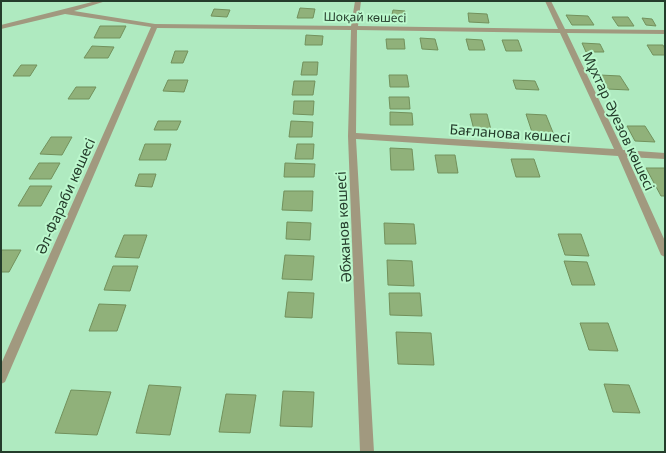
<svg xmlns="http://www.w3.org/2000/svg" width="666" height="453" font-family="'Noto Sans',sans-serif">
<rect width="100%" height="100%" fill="#afeac0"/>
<g fill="#90b17a" stroke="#72915c">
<polygon points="300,8 315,9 313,18 297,18"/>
<polygon points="214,9 230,10 227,17 211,16"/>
<polygon points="393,10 405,11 403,20 391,19"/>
<polygon points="468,13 487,14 489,23 469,22"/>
<polygon points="566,15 588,16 594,25 572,25"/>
<polygon points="612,17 628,17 634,26 618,26"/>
<polygon points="642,18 652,19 656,26 646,25"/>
<polygon points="100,26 126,26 120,38 94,38"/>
<polygon points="306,35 323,36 322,45 305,45"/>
<polygon points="420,38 435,39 438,50 422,49"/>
<polygon points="386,39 404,39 405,49 387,49"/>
<polygon points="466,39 482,40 485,50 469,50"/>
<polygon points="502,40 518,40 522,51 506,51"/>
<polygon points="582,43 600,44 604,52 586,52"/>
<polygon points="647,45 663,45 665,49 665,55 653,55"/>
<polygon points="92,46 114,47 108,58 84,58"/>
<polygon points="175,51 188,51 183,63 171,63"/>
<polygon points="303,62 318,62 317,75 301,75"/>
<polygon points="21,65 37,65 30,76 13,76"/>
<polygon points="389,75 407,75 409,87 390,87"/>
<polygon points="600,75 620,76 629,90 607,89"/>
<polygon points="168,80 188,80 184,92 163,91"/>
<polygon points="513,80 535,81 539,90 516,89"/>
<polygon points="294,81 315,81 313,95 292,95"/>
<polygon points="76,87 96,87 89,99 68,99"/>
<polygon points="389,97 409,97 410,109 390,109"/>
<polygon points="294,101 314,101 313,115 293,114"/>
<polygon points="390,112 412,113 413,125 390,125"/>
<polygon points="470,114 487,114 491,130 474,130"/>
<polygon points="526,114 546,115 554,135 533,135"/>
<polygon points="158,121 181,121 177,130 154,130"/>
<polygon points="291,121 313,122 312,137 289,137"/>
<polygon points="627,126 645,126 655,142 635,141"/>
<polygon points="51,137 72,137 62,155 40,154"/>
<polygon points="145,144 171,144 166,160 139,160"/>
<polygon points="297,144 314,144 313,159 295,159"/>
<polygon points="390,148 412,149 414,170 391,170"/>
<polygon points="435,155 455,155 458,173 438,173"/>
<polygon points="511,159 534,159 540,177 516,177"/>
<polygon points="39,163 60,163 51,179 29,179"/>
<polygon points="285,163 315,164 314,177 284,177"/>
<polygon points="646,168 665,168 665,196 661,196"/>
<polygon points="139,174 156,174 152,187 135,186"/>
<polygon points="30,186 52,186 41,206 18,206"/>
<polygon points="284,191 313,191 312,211 282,210"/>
<polygon points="287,222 311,223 310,240 286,239"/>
<polygon points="384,223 414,224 416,244 385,244"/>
<polygon points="558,234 581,234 589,256 565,255"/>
<polygon points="124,235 147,235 139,258 115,257"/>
<polygon points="1,250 21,250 9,272 1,272"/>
<polygon points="285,255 314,256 312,280 282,279"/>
<polygon points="387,260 412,261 414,286 388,285"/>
<polygon points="564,261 587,262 595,285 572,285"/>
<polygon points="113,266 138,266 130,291 104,290"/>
<polygon points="288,292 314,293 312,318 285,317"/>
<polygon points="389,293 420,293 422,316 390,315"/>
<polygon points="99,304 126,305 117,331 89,331"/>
<polygon points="580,323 608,323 618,351 589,350"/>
<polygon points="396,332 431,333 434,365 398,364"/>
<polygon points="604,384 629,385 640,413 613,412"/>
<polygon points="149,385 181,387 170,435 136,433"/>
<polygon points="71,390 111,392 97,435 55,433"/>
<polygon points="283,391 314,392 312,427 280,426"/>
<polygon points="226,394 256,395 250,433 219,432"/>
</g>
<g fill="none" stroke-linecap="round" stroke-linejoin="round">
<path fill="#a1997f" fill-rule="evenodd" d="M96,1h10l-32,10 81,13 196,2 4,-25h6l-3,25 200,3 -13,-28h6l14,28 100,1v4l-98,-1 56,117 42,3v6l-38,-2 38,84v16l-4,-2 -43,-99 -262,-17 18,313h-14l-12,-316 3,-106 -194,-2 -152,354 -4,2v-20l150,-337 -86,-13 -64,15v-4zM357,30l203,3 54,116 -258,-16z"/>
</g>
<g text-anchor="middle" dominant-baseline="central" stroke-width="4" stroke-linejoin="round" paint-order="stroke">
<g font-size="12" fill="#243c2b" stroke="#bcf8cd">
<text transform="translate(365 17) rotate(1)">Шоқай көшесі</text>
</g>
<g font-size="14" fill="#243c2b" stroke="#bcf8cd">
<text transform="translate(619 121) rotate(65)">Мұхтар Әуезов көшесі</text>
<text transform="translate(510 133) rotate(4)">Бағланова көшесі</text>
<text transform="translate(65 196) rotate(-66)">Әл-Фараби көшесі</text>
<text transform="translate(343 227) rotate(-93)">Әбжанов көшесі</text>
</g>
</g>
<rect width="666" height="453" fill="none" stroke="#243c2b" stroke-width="4"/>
</svg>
